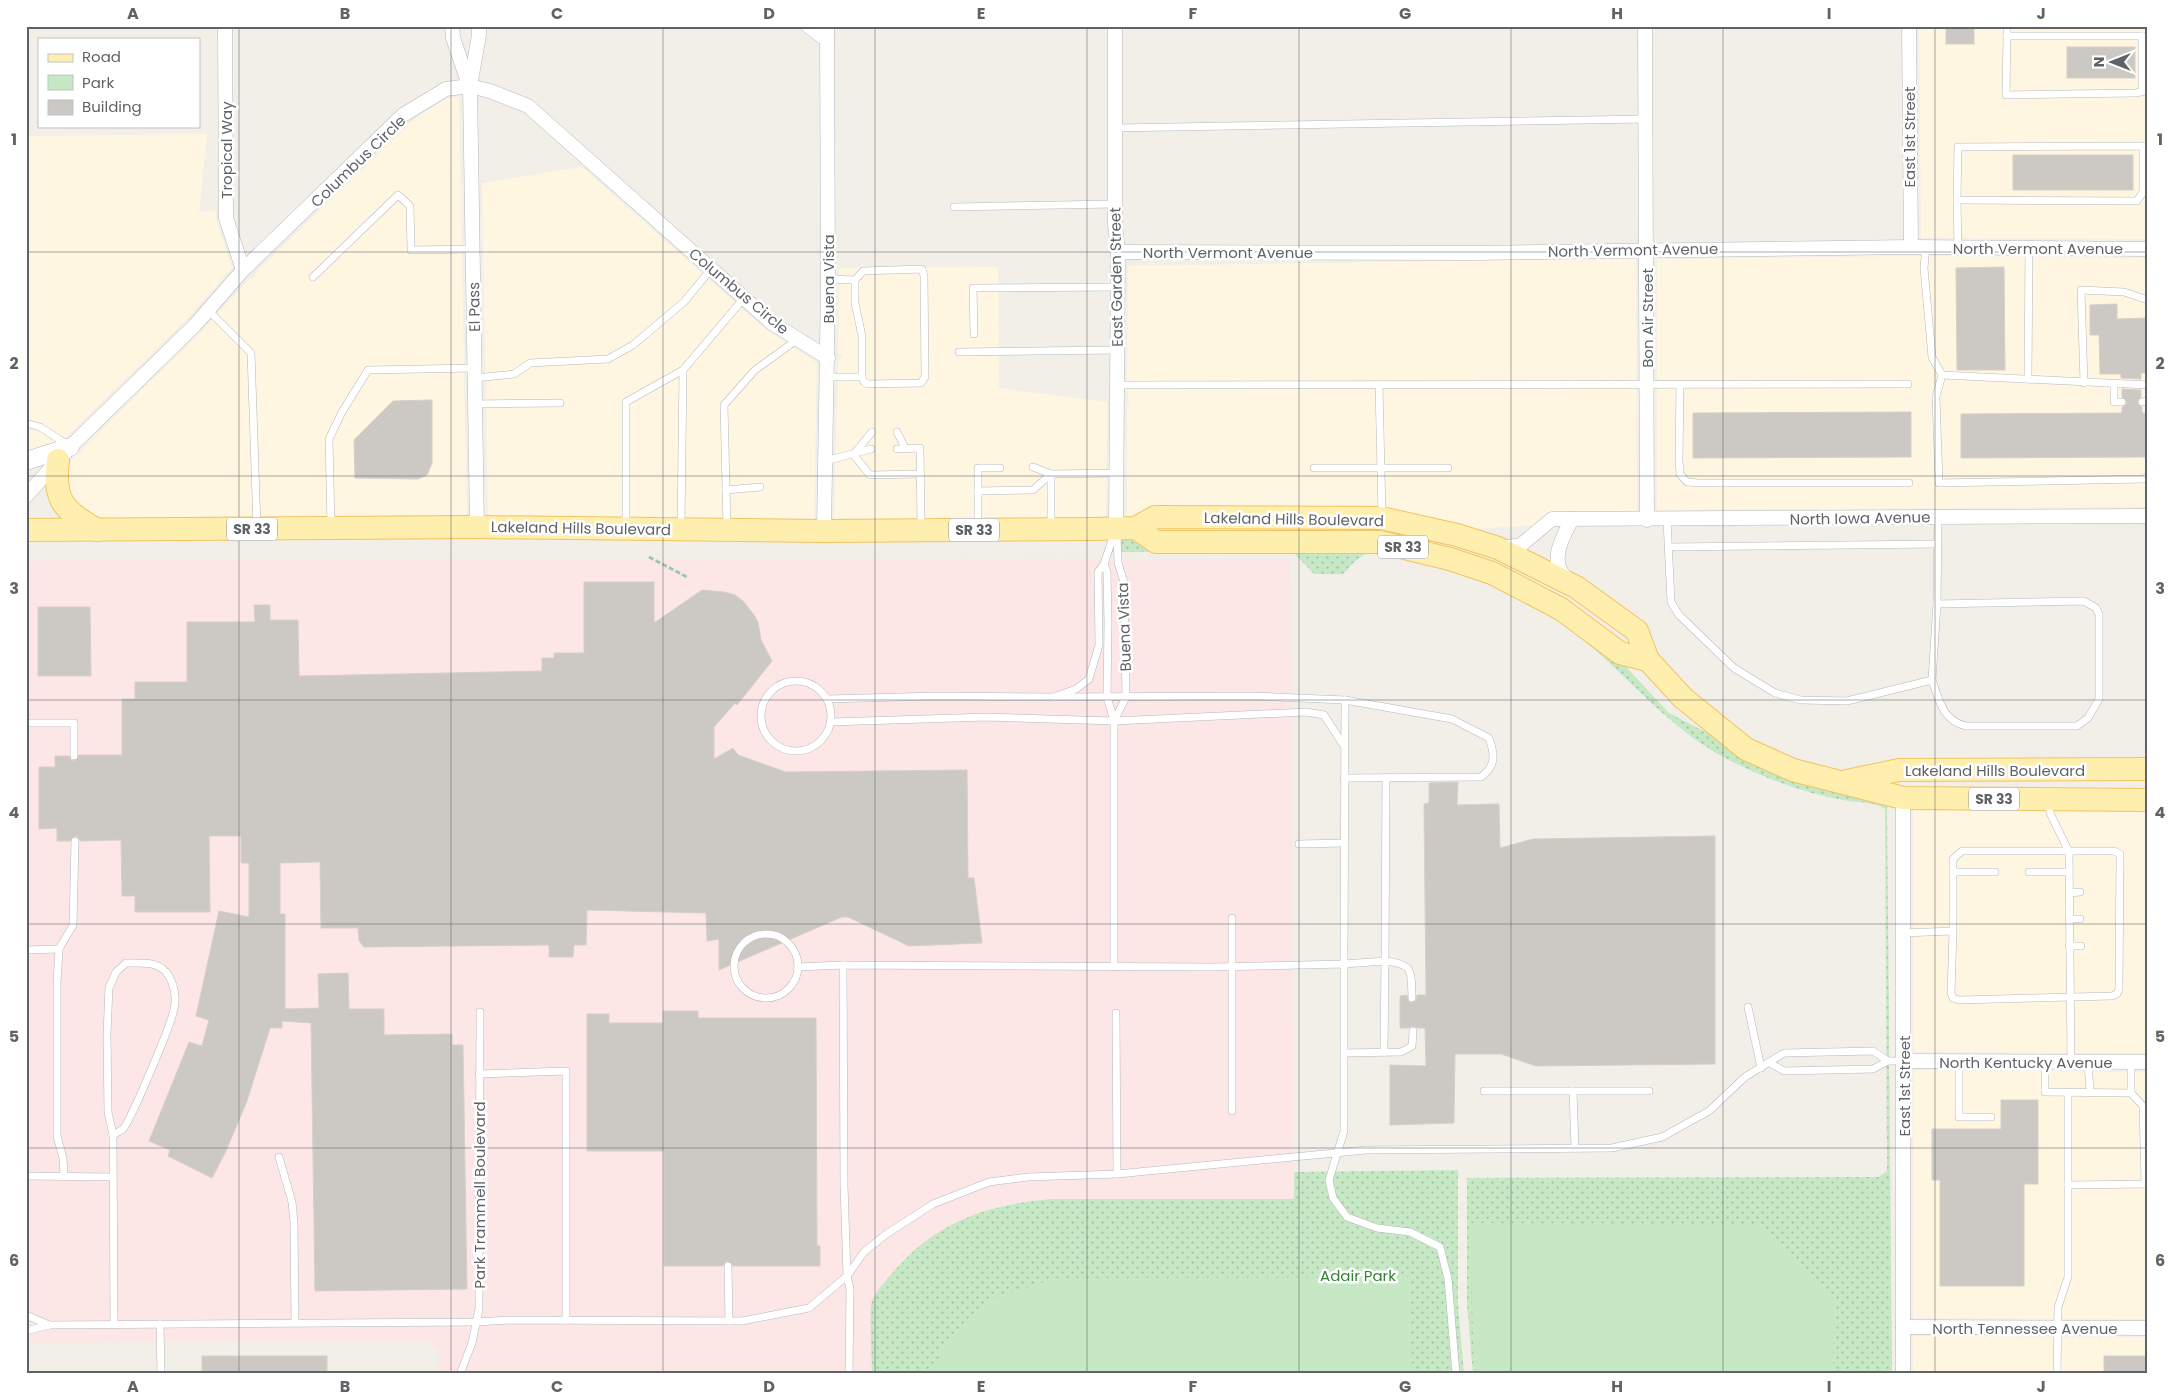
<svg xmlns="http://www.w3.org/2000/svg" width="2174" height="1400" font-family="Poppins,sans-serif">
<defs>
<pattern id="green-dots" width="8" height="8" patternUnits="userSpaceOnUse" patternTransform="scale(1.25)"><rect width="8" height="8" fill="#c6e8c5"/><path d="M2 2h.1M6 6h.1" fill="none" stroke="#a4c0a4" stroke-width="1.8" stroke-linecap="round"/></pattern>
</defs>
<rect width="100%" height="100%" fill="#f1efe8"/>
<g fill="#fef6e0">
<polygon points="1919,26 2147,26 2148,239 1921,238"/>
<polygon points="459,97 467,518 100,521 79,507 68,491 67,479 68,464 77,454 84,452 82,449 202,331 249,279 256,277 255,273 411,122 439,103 449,98"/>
<polygon points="207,134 199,212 216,210 216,218 232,268 187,319 64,439 26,452 26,136"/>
<polygon points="582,167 765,329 817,363 814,522 488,518 482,183"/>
<polygon points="1911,256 2148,258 2148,507 1657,510 1657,259"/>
<polygon points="1572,259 1636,259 1637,511 1570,512 1548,524 1431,532 1380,520 1127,519 1127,404 1129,404 1127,381 1128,266"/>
<polygon points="998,267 999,388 1107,402 1106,519 834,522 838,361 842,356 838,353 839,268"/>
<polygon points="1913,807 2148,809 2148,1053 1914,1052"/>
<polygon points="1914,1070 2148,1072 2148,1319 1913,1318"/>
<polygon points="1913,1336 2148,1338 2148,1374 1913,1374"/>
</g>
<polygon fill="#fce7e6" points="1290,559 1294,1199 1050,1199 1021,1202 990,1208 908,1255 871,1302 872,1374 438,1374 439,1352 429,1341 26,1343 26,569 33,560"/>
<g fill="url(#green-dots)">
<path d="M1112,538h267l207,86 83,89 44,23 122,53 1,4 7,-2 44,12 5,571h-419l-6,-70v-126l412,-1 8,-6 -2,-362c-10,-7 -24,-6 -36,-8 -13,-2 -25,-5 -37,-8 -29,-8 -58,-20 -85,-34 -52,-27 -90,-72 -134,-111 -47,-42 -110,-70 -171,-85 -12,-2 -45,-12 -56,-9 -8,2 -17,14 -23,20h-29l-21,-22h-183z"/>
<path d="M1458,1170v134l6,70h-592c0,-13 -3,-65 0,-73 4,-10 15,-22 23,-31 43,-49 92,-65 155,-71h244v-27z"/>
</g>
<g fill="#c6e8c5">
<polygon points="1470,1223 1757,1224 1834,1301 1833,1374 1474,1374"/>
<polygon points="1410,1277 1412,1374 933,1374 941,1353 951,1339 986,1304 997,1297 1057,1278"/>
</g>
<g fill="#ccc9c5" stroke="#d6d0c6">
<rect x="1946" y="26" width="28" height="18"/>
<rect x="2067" y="47" width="68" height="31"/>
<rect x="2013" y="155" width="120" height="35"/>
<polygon points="2004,267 2005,370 1957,370 1956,268"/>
<polygon points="2117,304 2117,319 2148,318 2148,373 2141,373 2141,379 2121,378 2121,374 2100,374 2099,335 2090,335 2090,305"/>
<polygon points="2122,389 2141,390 2141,397 2137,402 2142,407 2142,413 2148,413 2148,457 1961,458 1961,414 2122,413 2122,407 2126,405 2127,402 2122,397"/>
<polygon points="432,400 432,463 427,475 418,479 355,478 354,440 393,401"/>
<polygon points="1911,412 1911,457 1693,458 1693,413"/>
<polygon points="584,582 654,582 654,623 702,590 724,592 735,595 743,601 754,615 758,622 761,640 772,661 737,705 735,703 714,727 714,759 733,748 738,755 786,772 967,770 968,878 974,878 982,943 909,946 848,917 842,917 719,970 719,939 707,941 706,913 587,910 586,945 574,945 573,957 549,957 549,945 364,947 359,941 358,928 321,928 320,862 280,863 280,914 285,914 285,1009 319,1008 318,974 348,973 349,1009 384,1009 384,1035 452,1034 452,1045 463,1045 467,1289 315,1291 311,1023 282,1021 282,1028 270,1028 247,1101 225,1153 212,1178 168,1156 170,1150 149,1141 189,1042 202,1046 209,1020 196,1016 219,911 249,917 249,863 241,863 241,836 209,836 210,912 135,912 135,896 122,896 121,840 80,841 78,837 75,836 70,841 57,841 57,828 39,829 39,767 55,767 55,756 69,756 71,760 74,761 79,755 122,755 122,699 135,699 135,682 187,682 187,622 255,622 254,605 270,605 270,620 298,620 299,676 542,671 542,658 554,658 554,653 584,653"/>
<polygon points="38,607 90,607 91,676 38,676"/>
<polygon points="1458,782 1457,805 1499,804 1500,848 1533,839 1715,836 1715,1064 1536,1066 1501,1054 1455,1054 1454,1123 1390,1125 1390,1065 1426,1066 1425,1028 1418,1028 1413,1026 1408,1028 1400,1028 1400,996 1407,995 1408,1001 1412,1003 1416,1001 1417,995 1426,995 1424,804 1429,803 1429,783"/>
<polygon points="663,1011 698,1011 698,1018 816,1018 817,1246 820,1246 820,1266 733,1266 728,1261 725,1262 723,1266 664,1266 664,1151 587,1151 587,1014 609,1014 609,1023 663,1023"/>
<polygon points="2001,1100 2038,1100 2038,1184 2024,1184 2024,1286 1940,1286 1940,1180 1932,1180 1932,1129 2001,1129"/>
<rect x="202" y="1356" width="125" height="18"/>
<rect x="2104" y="1356" width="44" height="18"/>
</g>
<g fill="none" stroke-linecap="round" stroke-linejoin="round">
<defs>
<g id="service">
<polyline points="2007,26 2007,36"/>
<polyline points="2148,36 2007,36 2006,95 2136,93 2148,90"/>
<polyline points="2142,92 2142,36"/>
<polyline points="1115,128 1646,119"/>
<polyline points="2143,146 2143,192 2137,201 1957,200 1958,147 2143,146 2148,146"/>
<polyline points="1957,200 1958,248"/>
<polyline points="954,207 1115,204"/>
<polyline points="1926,247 1924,268 1932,357 1942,375 1936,397 1939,483 2144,479 2148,476"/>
<polyline points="313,277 398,195 410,206 411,250 472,249"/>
<polyline points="855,280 855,303 862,336 862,377"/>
<polyline points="208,310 251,353 257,526"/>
<polyline points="974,334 973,288 1117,287"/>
<polyline points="959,352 1117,350"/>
<polyline points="1942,375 2148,385"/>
<polyline points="827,377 862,377 864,382 868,384 921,383 925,377 924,276 922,269 863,271 855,280 828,279"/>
<polyline points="475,378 514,374 530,363 608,359 633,345 684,302 711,269"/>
<polyline points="2028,379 2029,248"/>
<polyline points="2084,383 2081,290 2124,292 2148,300"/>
<polyline points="1680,384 1679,460 1680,474 1687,482 1698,483 1909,483"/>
<polyline points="2114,384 2114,402 2122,402"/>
<polyline points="1117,385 1908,384"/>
<polyline points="1379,385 1382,515"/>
<polyline points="2142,402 2148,401"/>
<polyline points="475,404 560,403"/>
<polyline points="26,423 40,427 68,445"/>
<polyline points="897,432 905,448"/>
<polyline points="897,449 920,448 921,527"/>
<polyline points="853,454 870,475 920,474"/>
<polyline points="854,454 872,432"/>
<polyline points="825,461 871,449"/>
<polyline points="1314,468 1448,468"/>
<polyline points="726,490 760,487"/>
<polyline points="978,491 1033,490 1051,474 1033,467"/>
<path d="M1667,520l4,82 8,13 55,53 41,25 26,7 46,1 85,-21c7,20 11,41 34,46h111l11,-8 11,-19v-85l-3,-6 -12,-7 -147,3 1,-87"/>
<polyline points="331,525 329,439 342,412 368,370 475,368"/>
<polyline points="626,525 626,402 683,370"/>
<polyline points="681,526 683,370 744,298"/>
<polyline points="727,527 724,405 755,370 798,339"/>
<polyline points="1051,527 1051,474 1117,473"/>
<polyline points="978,528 978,468 1000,468"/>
<polyline points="1669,547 1938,544"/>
<polyline points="1104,564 1107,572 1108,623 1107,697 1114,721 1114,967"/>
<polyline points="1932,680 1937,604"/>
<circle cx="796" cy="716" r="35"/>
<polyline points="1054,697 1255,696 1345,700 1344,964 1385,961 1386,777"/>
<polyline points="827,699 937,696 1054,697 1076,689 1089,679 1099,645 1098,572 1104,564 1115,531"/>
<polyline points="1114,721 1126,697 1124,582 1118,563 1117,534"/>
<polyline points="831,722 987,717 1114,721 1306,712 1324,715 1344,746"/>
<polyline points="26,723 74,723 74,756"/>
<path d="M1344,778l137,-1c15,-11 14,-22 8,-39l-37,-19 -107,-19"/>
<polyline points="2049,802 2050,813 2069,852 2071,1062"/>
<polyline points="1299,844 1344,843"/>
<polyline points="1953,872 1995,872"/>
<polyline points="2029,872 2069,872"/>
<polyline points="2069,893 2080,892"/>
<polyline points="1232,918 1232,1111"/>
<polyline points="2069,919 2080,919"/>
<polyline points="1903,933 1953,931 1951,993 1953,998 1959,1000 2112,996 2117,994 2119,989 2120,854 2114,851 1962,851 1953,859 1953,931"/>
<circle cx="766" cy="966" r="32"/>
<polyline points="2069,946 2081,946"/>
<polyline points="26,950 59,949"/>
<path d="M126,963c14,0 30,-2 40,9 8,10 11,25 8,37 -2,14 -43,111 -51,120 -3,2 -7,4 -10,6l-5,-23 -1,-78 2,-46 7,-16z"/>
<polyline points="798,967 843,965"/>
<polyline points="1748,1007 1761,1068"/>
<polyline points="1116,1013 1117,1174"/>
<path d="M1384,1052l1,-91c29,3 26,10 27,37"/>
<polyline points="1345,1053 1401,1052 1412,1046 1413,1031"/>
<polyline points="1959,1061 1959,1117 1991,1117"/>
<polyline points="2045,1062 2045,1092 2131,1093 2131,1062"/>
<polyline points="2088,1062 2090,1092"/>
<polyline points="1770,1063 1784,1071 1873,1069 1888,1061 1904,1061"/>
<polyline points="479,1074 566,1071 566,1320"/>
<polyline points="1484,1091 1573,1091"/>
<polyline points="2131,1093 2143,1106 2145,1184"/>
<polyline points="113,1135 114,1324"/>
<polyline points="1575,1148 1573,1091 1649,1091"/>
<polyline points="279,1157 292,1202 294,1222 295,1323"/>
<polyline points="26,1176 113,1177"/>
<polyline points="64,1176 63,1158 57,1136 57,983 59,949 73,925 75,841"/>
<polyline points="2068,1185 2148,1184"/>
<polyline points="728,1266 729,1321"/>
<polyline points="26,1315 49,1325"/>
<polyline points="160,1324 161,1374"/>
<polyline points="26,1331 49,1325 476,1322 511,1320 742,1321 809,1308 847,1276 864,1252 885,1235 933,1204 989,1182 1028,1177 1117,1174 1366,1150 1612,1148 1662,1137 1709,1111 1745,1077 1784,1053 1873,1051 1888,1061"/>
<polyline points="460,1374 472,1343 479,1309 480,1012"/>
<polyline points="849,1374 850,1289 847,1276 844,1185 843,965 1212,967 1344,964 1344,1131 1329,1180 1333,1198 1347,1217 1377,1228 1410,1232 1440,1247 1448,1279 1456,1374"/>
<polyline points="2057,1374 2058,1307 2068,1277 2068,1093"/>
</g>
<g id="minor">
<polyline points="225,26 226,218 243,270"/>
<polyline points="452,26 453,38 469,85"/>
<polyline points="808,26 827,40"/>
<polyline points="1115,26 1115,224 1118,252 1116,529"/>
<polyline points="1645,26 1647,520"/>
<polyline points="1909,26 1911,247"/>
<polyline points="1118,252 1474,253 1911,247 2148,249"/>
<polyline points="26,496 70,447 195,325 243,270 403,115 446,89 470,86 490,91 528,106 772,323 828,358"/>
<polyline points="477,527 470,86 479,35 479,26"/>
<polyline points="824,531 828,286 827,26"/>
<polyline points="1502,548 1521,545 1552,519 2148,516"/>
<path d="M1567,579c-19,-17 -5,-41 5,-60"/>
<polyline points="1903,798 1903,1374"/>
<polyline points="1904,1061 2148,1062"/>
<polyline points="1903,1327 2148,1328"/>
</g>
<polyline id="tertiary" points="26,461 70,447"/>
<g id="primary">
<path d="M58,460c-5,42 6,50 39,70"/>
<polyline points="1136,528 1156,542 1380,542 1450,559 1492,573 1561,609 1620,653 1648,660"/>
<polyline points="26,530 477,527 824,531 1092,529 1136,528 1155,517 1381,518 1457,535 1498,548 1576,587 1637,631 1648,660 1683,698 1746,749 1793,770 1903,798 2148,800"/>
<polyline points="1847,781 1899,770 2148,769"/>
</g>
</defs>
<use href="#service" stroke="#b5b8bc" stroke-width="8"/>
<use href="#minor" stroke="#b5b8bc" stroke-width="15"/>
<use href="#tertiary" stroke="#b5b8bc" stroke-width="19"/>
<use href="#primary" stroke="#f2c360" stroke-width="24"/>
<polyline stroke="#9ec9a8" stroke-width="3" stroke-dasharray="5 2.5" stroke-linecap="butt" points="649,557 687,577"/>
<use href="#service" stroke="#fff" stroke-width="7"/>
<use href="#minor" stroke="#fff" stroke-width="14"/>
<use href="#tertiary" stroke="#fff" stroke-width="18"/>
<use href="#primary" stroke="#ffefaf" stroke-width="22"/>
</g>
<path fill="none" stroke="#5f6368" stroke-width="1" stroke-opacity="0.55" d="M239,26v1348M451,26v1348M663,26v1348M875,26v1348M1087,26v1348M1299,26v1348M1511,26v1348M1723,26v1348M1935,26v1348M26,252h2122M26,476h2122M26,700h2122M26,924h2122M26,1148h2122"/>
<g text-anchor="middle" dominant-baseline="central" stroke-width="5" stroke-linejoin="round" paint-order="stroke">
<g fill="#fff" stroke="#8f9295" stroke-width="1">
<rect x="227" y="517.5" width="50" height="23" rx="4"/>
<rect x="949" y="518.5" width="50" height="23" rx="4"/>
<rect x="1378" y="535.5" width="50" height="23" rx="4"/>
<rect x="1969" y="787.5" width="50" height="23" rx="4"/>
</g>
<g font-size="14" font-weight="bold" fill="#5f6368">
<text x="252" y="529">SR 33</text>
<text x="974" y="530">SR 33</text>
<text x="1403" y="547">SR 33</text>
<text x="1994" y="799">SR 33</text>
</g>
<g font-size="15" fill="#5f6368" stroke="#fff">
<text transform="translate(1909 137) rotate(-90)">East 1st Street</text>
<text transform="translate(226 150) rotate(-90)">Tropical Way</text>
<text transform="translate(358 161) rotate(-44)">Columbus Circle</text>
<text x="2038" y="248">North Vermont Avenue</text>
<text transform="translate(1633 250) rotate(-1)">North Vermont Avenue</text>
<text x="1228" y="252">North Vermont Avenue</text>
<text transform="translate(1116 277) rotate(-91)">East Garden Street</text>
<text transform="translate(828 279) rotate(-90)">Buena Vista</text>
<text transform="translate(739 291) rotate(40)">Columbus Circle</text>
<text transform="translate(474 307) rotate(-91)">El Pass</text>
<text transform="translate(1647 318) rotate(-90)">Bon Air Street</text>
<text transform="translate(1860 518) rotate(-1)">North Iowa Avenue</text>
<text transform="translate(1294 519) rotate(1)">Lakeland Hills Boulevard</text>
<text transform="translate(581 528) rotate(1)">Lakeland Hills Boulevard</text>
<text transform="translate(1124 627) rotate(-92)">Buena Vista</text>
<text x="1995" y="770">Lakeland Hills Boulevard</text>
<text x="2026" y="1062">North Kentucky Avenue</text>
<text transform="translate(1904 1086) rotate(-90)">East 1st Street</text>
<text transform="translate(479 1195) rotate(-90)">Park Trammell Boulevard</text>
<text x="2025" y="1328">North Tennessee Avenue</text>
</g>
<g font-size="15" fill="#348235" stroke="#fff">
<text x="1358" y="1275">Adair Park</text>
</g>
</g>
<rect width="2174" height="1400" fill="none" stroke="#ffffff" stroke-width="55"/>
<rect x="38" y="38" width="162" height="90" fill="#ffffff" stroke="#bfc1c3"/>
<rect x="48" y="54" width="25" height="8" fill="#ffefaf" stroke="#bfc1c3"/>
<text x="82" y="62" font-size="15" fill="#5f6368">Road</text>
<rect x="48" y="75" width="25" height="15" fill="#c6e8c5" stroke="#bfc1c3"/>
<text x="82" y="88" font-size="15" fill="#5f6368">Park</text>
<rect x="48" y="100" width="25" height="15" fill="#ccc9c5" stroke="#bfc1c3"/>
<text x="82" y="112" font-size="15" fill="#5f6368">Building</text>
<g transform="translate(2112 62) rotate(270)" stroke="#ffffff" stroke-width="4" paint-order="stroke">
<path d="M0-4L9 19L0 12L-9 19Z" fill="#5f6368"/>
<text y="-8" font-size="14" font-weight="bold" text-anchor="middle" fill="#5f6368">N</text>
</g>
<rect x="28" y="28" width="2118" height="1344" fill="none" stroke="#5f6368" stroke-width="2"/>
<g font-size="16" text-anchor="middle" font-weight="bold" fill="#5f6368">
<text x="133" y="19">A</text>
<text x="345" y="19">B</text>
<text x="557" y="19">C</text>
<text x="769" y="19">D</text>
<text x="981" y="19">E</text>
<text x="1193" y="19">F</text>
<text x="1405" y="19">G</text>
<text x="1617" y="19">H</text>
<text x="1829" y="19">I</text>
<text x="2041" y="19">J</text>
<text x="14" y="145">1</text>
<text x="2160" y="145">1</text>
<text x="14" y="369">2</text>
<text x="2160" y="369">2</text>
<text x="14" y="594">3</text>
<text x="2160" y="594">3</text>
<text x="14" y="818">4</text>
<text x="2160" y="818">4</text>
<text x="14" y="1042">5</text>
<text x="2160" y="1042">5</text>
<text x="14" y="1266">6</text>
<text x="2160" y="1266">6</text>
<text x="133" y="1392">A</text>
<text x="345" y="1392">B</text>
<text x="557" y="1392">C</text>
<text x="769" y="1392">D</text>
<text x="981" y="1392">E</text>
<text x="1193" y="1392">F</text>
<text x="1405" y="1392">G</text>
<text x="1617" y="1392">H</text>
<text x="1829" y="1392">I</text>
<text x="2041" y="1392">J</text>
</g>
</svg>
